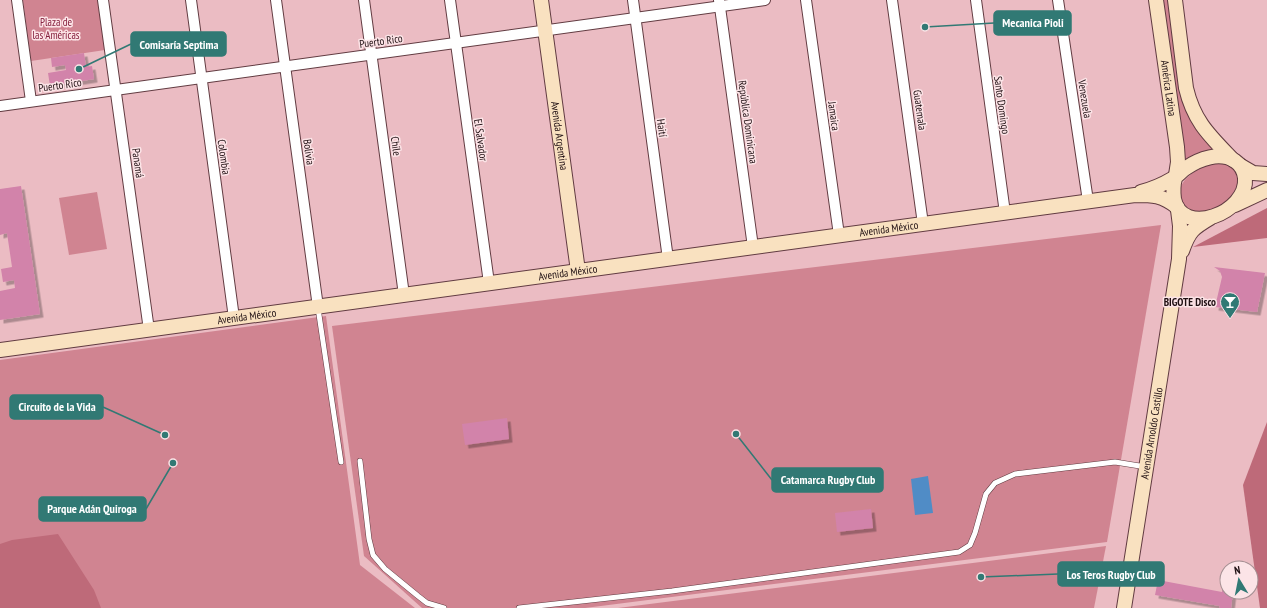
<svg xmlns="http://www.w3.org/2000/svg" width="1267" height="608" font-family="'PT Sans Narrow',sans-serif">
<defs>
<filter id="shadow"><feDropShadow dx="3.5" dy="3.5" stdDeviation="0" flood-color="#0004"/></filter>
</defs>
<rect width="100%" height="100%" fill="#ebbcc3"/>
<g fill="#d08491">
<polygon points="23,0 98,0 105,50 31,61"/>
<polygon points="1162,0 1168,0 1180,91 1213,149 1200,153 1183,161"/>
<path d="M1216,162l17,4c3,5 7,11 6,17 -2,16 -27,32 -42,30 -4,0 -8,-3 -12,-4 -2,-5 -5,-10 -5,-15 -1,-17 22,-28 36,-32z"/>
<polygon points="97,192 107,249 69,255 59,198"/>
<polygon points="1161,225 1107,542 585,608 422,608 364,556 332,326"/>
<polygon points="326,316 360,565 415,608 0,608 0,360"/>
<polygon points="1106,546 1094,608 618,608"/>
</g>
<g fill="#be6a79">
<polygon points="1267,208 1267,238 1193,247"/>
<polygon points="1267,422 1267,608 1260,608 1243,485"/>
<polygon points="58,534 94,590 101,608 0,608 0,544 12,540"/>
</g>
<polygon fill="#508cc6" points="928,476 933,513 915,515 911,479"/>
<g fill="#d283aa" filter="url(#shadow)">
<polygon points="84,53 86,67 92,66 94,79 50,86 48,73 66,70 65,65 52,67 51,58"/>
<polygon points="21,186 40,314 0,320 0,291 15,288 14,280 3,282 1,269 12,267 7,233 0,235 0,189"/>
<polygon points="1214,267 1265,273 1257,312 1215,307 1222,277 1220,271"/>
<polygon points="507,418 509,439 465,445 462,424"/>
<polygon points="871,509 873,528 837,532 835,513"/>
<polygon points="1158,580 1222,592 1223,584 1227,585 1227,592 1233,592 1231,608 1219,608 1220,606 1155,595"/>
</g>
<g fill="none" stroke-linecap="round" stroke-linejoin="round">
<defs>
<g id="lane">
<polyline points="318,308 341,462"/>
<polyline points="360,461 369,539 373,555 385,569 418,596 427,603 444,608"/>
<polyline points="519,608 672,591 959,552 970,545 975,533 986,494 995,483 1015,474 1115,462 1146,467"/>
</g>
<g id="street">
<polyline points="17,0 31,101"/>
<polyline points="103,0 149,330"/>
<polyline points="191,0 234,318"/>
<polyline points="276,0 318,307"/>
<polyline points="364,0 404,295"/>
<polyline points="450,0 489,283"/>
<polyline points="633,0 668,259"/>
<polyline points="719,0 753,247"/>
<polyline points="806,0 839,235"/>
<polyline points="892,0 923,224"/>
<polyline points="976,0 1005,213"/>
<polyline points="1058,0 1088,201"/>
<polyline points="0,106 765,0"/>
</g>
<g id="secondary">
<path id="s1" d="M541,0l37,271"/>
<path id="s2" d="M1156,0l21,147 1,15 -2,13"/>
<path d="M1175,0l11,88c8,34 24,48 47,72"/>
<polyline points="1241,166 1253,173 1267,174"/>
<path d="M1141,192c11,-3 21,-7 31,-13 5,-2 9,-8 14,-11 13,-9 34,-17 49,-7 6,4 9,9 10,17 3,35 -63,60 -71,21 -1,-8 -1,-14 1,-21"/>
<polyline points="1235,205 1267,190"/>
<path d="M1182,251c7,-20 11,-23 28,-33"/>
<path id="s3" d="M0,350l1135,-155c18,0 27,0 42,12"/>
<path id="s4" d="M1124,608l55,-349 1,-33 -2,-16"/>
</g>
</defs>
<use href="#lane" stroke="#613b41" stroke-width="6"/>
<use href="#street" stroke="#613b41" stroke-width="12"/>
<use href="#secondary" stroke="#613b41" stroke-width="16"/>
<use href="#lane" stroke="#fff" stroke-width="5"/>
<use href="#street" stroke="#fff" stroke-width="10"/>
<use href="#secondary" stroke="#f9e1c0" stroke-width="14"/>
</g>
<defs>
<symbol id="bar-pin" viewBox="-11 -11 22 30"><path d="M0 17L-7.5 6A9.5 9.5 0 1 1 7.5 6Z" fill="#317974" stroke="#fce4e7"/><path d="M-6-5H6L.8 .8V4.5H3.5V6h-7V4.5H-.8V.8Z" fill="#fff"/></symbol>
</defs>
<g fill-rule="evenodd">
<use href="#bar-pin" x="1219" y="291" width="22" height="30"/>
</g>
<g text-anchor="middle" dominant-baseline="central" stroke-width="3" stroke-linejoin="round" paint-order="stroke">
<g font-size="11" fill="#841d3b" stroke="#fce4e7">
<text x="56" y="22">Plaza de<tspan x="56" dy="13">las Américas</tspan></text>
</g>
<g font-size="11" fill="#1f0f12" stroke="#fce4e7">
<text transform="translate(381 41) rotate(-8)">Puerto Rico</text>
<text transform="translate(60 85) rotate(-8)">Puerto Rico</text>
<text stroke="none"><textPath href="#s2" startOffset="89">América Latina</textPath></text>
<text transform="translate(1085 99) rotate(81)">Venezuela</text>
<text transform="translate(1002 105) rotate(82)">Santo Domingo</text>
<text transform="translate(920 110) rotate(82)">Guatemala</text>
<text transform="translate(834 116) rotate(82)">Jamaica</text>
<text transform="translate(748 122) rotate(82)">República Dominicana</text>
<text transform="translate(662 128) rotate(82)">Haití</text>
<text stroke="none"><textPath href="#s1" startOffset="137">Avenida Argentina</textPath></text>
<text transform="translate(481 140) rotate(82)">El Salvador</text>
<text transform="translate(396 146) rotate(82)">Chile</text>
<text transform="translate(309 152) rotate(82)">Bolivia</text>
<text transform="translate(224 157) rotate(82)">Colombia</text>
<text transform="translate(138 163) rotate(82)">Panamá</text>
<text stroke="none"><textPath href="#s3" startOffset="897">Avenida México</textPath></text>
<text stroke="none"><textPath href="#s3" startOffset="573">Avenida México</textPath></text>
<text stroke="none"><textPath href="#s3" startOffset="249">Avenida México</textPath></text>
<text stroke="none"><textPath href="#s4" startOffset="177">Avenida Arnoldo Castillo</textPath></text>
</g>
<g font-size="11" font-weight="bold" fill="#1f0f12" stroke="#fce4e7" text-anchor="end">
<text x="1216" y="302">BIGOTE Disco</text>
</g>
</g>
<path fill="none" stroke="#317974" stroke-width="1.5" d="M925 27L994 23M79 69L131 44M165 435L103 407M736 434L772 480M173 463L146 509M981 577L1058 574"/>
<g fill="#317974" stroke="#fce4e7" stroke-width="1.5">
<circle cx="925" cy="27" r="4"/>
<circle cx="79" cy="69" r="4"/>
<circle cx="165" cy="435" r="4"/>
<circle cx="736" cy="434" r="4"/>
<circle cx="173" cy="463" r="4"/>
<circle cx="981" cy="577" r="4"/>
</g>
<g fill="#317974" stroke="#317974" stroke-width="1.5">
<rect x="994" y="11" width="77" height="24" rx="4"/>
<rect x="131" y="32" width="95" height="24" rx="4"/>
<rect x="10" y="395" width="93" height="24" rx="4"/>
<rect x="772" y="468" width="111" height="24" rx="4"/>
<rect x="39" y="497" width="107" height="24" rx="4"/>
<rect x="1058" y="562" width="106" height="24" rx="4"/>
</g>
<g font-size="12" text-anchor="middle" font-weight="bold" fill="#fff">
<text x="1033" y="27">Mecanica Pioli</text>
<text x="179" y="49">Comisaría Septima</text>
<text x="57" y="411">Circuito de la Vida</text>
<text x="828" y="484">Catamarca Rugby Club</text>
<text x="92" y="513">Parque Adán Quiroga</text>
<text x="1111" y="579">Los Teros Rugby Club</text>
</g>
<g transform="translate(1239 580) rotate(350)"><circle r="19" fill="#fce4e7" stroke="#a48f92"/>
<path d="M0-3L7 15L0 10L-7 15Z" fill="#317974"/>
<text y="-6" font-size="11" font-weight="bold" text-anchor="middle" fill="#1f0f12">N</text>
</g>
</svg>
